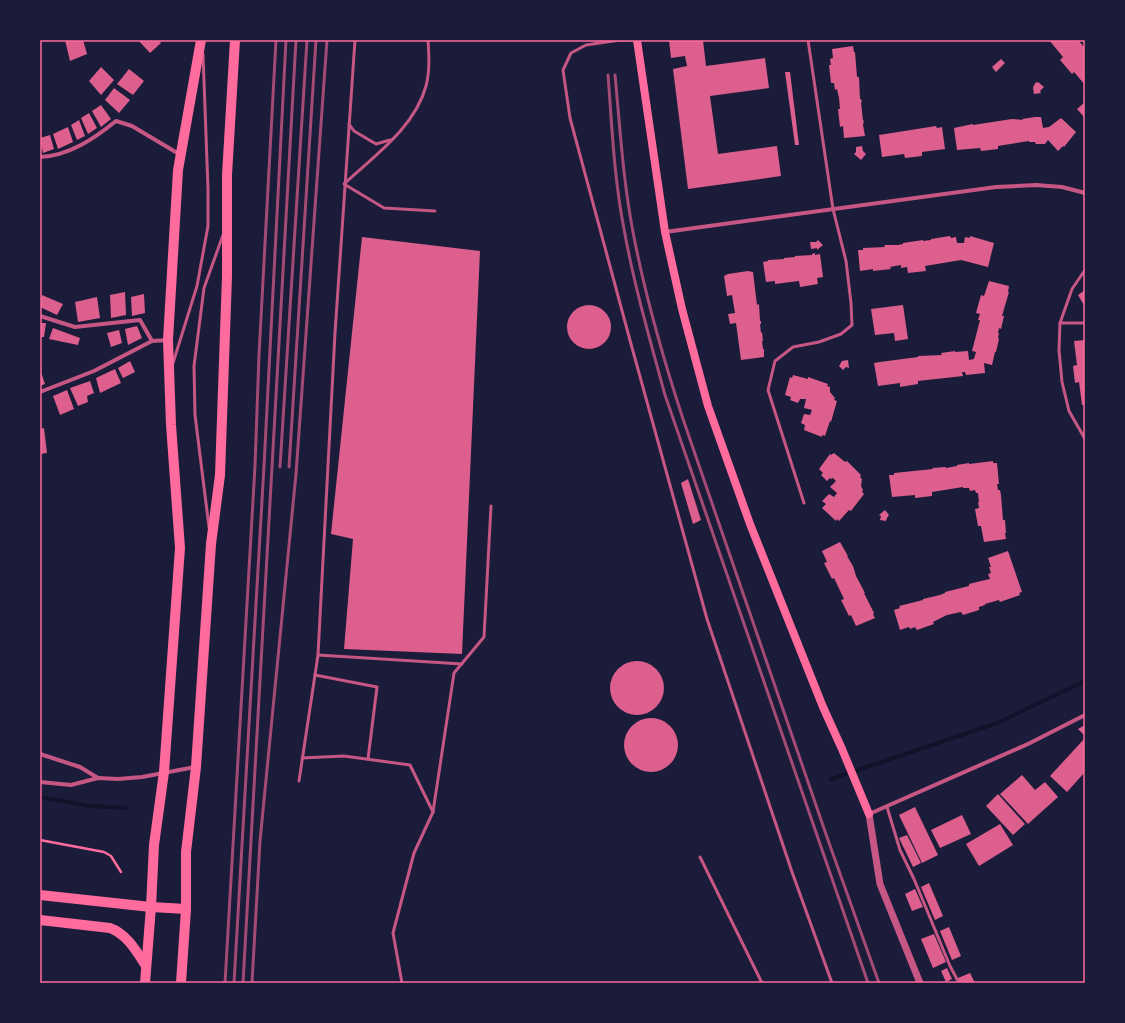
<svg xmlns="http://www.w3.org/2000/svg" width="1125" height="1023" font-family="Lato,sans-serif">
<rect width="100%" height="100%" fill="#1b1b3a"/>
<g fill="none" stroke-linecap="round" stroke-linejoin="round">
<g stroke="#12122b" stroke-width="4">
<polyline points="831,779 997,723 1085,681"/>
<polyline points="40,797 90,806 127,808"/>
</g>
</g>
<g fill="#dd5f8e">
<polygon points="65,40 83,40 87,54 70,61"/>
<polygon points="138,40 158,40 161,43 150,53"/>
<polygon points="669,40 703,40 706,66 765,58 769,88 710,96 718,154 777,146 781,176 688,189 673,69 687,66 685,56 671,58"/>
<polygon points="1049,40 1078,40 1085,48 1085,85 1074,72 1072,74 1060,60 1063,57"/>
<polygon points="853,46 854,52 855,52 857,77 859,77 860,99 861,99 862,102 861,102 863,121 864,120 863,125 865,136 844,138 843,126 840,127 838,109 840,109 839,98 837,89 835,90 834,83 831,83 829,65 831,65 830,59 833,58 832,49"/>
<polygon points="1001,59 1005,63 996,72 992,67"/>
<polygon points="101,67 114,80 101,95 89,81"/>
<polygon points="129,69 144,81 133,95 117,84"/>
<polygon points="785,72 790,72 799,145 795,145"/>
<polygon points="1036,82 1037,83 1038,82 1044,87 1040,91 1041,93 1034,94 1033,87"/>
<polygon points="114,88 130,100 119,113 105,100"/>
<polygon points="1085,102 1085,118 1077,109"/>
<polygon points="101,105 111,119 101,127 92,111"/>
<polygon points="89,113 97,128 88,134 81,118"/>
<polygon points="1035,117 1041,117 1043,128 1049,127 1061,118 1076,132 1064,147 1063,146 1058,151 1048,140 1045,144 1036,144 1035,142 1029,142 1029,141 998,146 998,149 981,151 980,148 957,150 954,128 973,124 973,125 1012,119 1023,120 1022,119"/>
<polygon points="79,120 85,136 77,140 71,125"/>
<polygon points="936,126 937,128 942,127 945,149 922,152 922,156 905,158 904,154 882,157 879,135"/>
<polygon points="68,127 73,142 58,149 53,134"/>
<polygon points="50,135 54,149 43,153 40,138"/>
<polygon points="862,146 863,151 866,154 861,160 854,154 856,152 856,147"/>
<polygon points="950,236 951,238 956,237 957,243 964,243 965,237 970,238 970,236 994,243 988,267 961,260 925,266 926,271 908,273 907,267 901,268 901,265 890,267 891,269 873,271 873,269 860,271 858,250 863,250 863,248 885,247 884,245 898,245 903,244 903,243 923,240 923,241 931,240 931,239"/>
<polygon points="362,237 480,251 462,654 344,649 353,539 331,534"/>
<polygon points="818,240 823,245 817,250 817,248 811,249 810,242 816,242"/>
<polygon points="815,253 815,255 820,254 823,277 817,278 818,284 800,287 799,281 775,284 775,281 766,282 763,262 768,261 768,260 784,259 784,258 795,257 795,256 812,255 812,254"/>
<polygon points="748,271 753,272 757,305 759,304 760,321 761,321 761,324 760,324 761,333 762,332 763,341 762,341 763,349 764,349 764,357 741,360 736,323 730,324 728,314 735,313 732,295 727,296 724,276 728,274"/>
<polygon points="989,281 1009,286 1008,292 1009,292 1002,316 1004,316 1001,329 999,328 998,333 999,333 998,338 999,339 996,352 995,352 992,365 984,363 985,373 966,375 965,372 962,372 963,376 918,381 918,384 900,387 900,383 878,386 874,363 880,362 918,357 918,356 942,355 941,353 955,351 955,352 968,351 969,360 974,359 976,352 972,351 980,320 978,320 980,314 976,313 981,295 984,296"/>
<polygon points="1085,290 1085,307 1078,295"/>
<polygon points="125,292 126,315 111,318 110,295"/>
<polygon points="144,294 145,313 132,316 131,297"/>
<polygon points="42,295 63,304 57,315 40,307 40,302"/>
<polygon points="97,297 100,318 78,322 75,302"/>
<circle cx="589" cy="327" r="22"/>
<polygon points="903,305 908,339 895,341 894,333 875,335 871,309"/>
<polygon points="40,323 46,323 44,337 40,337"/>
<polygon points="137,326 142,338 128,345 125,329"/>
<polygon points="53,328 80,338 78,345 49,339"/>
<polygon points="119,330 122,343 111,347 107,333"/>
<polygon points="1085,340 1085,405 1082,405 1079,382 1075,383 1073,366 1077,365 1074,341"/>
<polygon points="848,360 849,368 846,367 843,370 839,366 842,361"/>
<polygon points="130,361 135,372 123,378 118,368"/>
<polygon points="40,369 45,384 40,386"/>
<polygon points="115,369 121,383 100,393 96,378"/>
<polygon points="793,375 808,379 808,377 828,384 827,386 830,387 830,392 835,398 834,400 837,401 831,422 830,421 825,436 822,435 822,437 804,430 805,425 801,423 804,414 810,415 812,410 804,408 806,399 800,399 798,403 790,400 791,397 785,395 790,377 792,378"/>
<polygon points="90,381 94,393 87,396 88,402 78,406 70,388"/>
<polygon points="67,390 74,409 60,415 53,396"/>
<polygon points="44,428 47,453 40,454 40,429"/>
<polygon points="834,453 845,462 847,461 861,475 860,477 862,479 861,486 863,490 862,492 864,494 851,511 849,510 839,521 837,519 836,521 822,508 826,504 822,501 829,494 834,497 837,493 830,487 836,481 833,478 831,479 830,478 827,481 821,475 823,473 819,469 830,454 831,455"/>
<polygon points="993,461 993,463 997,463 999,484 997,484 998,490 1000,490 1001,495 1003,520 1005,520 1006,533 1005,533 1006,539 984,542 981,526 978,526 975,509 979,508 978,502 979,502 978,493 976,493 975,490 970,491 969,488 963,488 963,487 932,492 932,496 915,498 915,495 892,497 889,475 894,475 894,473 933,469 932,468 946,467 946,468 957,466 957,465 969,463 969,464"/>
<polygon points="688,479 701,520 693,524 681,483"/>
<polygon points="885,510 889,515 887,518 886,521 880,520 881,516 879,515"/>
<polygon points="840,542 848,556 847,556 853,566 856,576 865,593 864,593 874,613 873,614 875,618 856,626 851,615 849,616 841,600 844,599 834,578 832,579 824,563 827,562 822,551"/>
<polygon points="1008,551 1022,592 1019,593 1020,595 1000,602 999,600 985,604 985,605 979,607 979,610 963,615 961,612 947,615 933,622 934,624 917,630 915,627 910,629 909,627 900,630 894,610 900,608 899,606 923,600 923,599 940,595 945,593 945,592 969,586 969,584 981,581 990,579 988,574 991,573 989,567 991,567 988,558"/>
<circle cx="637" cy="688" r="27"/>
<circle cx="651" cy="745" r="27"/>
<polygon points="1085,725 1085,736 1078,729"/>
<polygon points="1085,738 1085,772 1067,792 1050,776"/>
<polygon points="1022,775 1035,790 1045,782 1058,797 1028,824 1000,794"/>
<polygon points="998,794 1025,824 1013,835 986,806"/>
<polygon points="915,807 938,855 922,863 899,815"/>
<polygon points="962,815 971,834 940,848 931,830"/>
<polygon points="1000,824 1013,845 979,866 966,844"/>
<polygon points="907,835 921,863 913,867 899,838"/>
<polygon points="929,883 943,916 935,920 921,887"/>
<polygon points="915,889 923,907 912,911 905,894"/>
<polygon points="949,927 961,956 952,960 940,931"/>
<polygon points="934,934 946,962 933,968 921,939"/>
<polygon points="947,968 952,979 946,982 941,971"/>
<polygon points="970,973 975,983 960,983 958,978"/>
</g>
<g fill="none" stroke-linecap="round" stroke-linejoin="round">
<polyline stroke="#ff6b9d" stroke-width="2.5" points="40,840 104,852 111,856 121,872"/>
<g stroke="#c65784" stroke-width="3">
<path d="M428,40c1,15 2,31 -2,46 -11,41 -52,70 -82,98l40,24 51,3"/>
<polyline points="636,40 620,40 586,45 571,53 563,70 570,118 631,344 707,619 792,872 832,983"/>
<polyline points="349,124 354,131 376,144 390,140"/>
<polyline points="1085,270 1072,289 1060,323 1059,350 1062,382 1069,411 1085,439"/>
<polyline points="1060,323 1085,323"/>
<polyline points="173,363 197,286 208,226 208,189 203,54"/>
<polyline points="804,503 768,390 775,361 793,347 819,342 841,334 852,325 851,303 846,261 833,209 808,40"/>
<polyline points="209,527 195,415 194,366 204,288 223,235"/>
<polyline points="318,655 462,664"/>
<polyline points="315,675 377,687 368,759"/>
<polyline points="302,758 344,756 410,765 433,812"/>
<polyline points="299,781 318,655 335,333 355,40"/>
<polyline points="887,807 900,850 914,879 950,966 959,983"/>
<polyline points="700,857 762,983"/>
<polyline points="402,983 393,933 414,853 433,812 454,673 484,637 491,506"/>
</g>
<g stroke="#c65784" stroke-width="4">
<path d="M40,157c29,-1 55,-19 76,-36l16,5 47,28"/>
<polyline points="665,232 996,187 1036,185 1062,187 1085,193"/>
<polyline points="40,316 75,327 140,320 152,341"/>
<polyline points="40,392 94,371 152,341 168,340"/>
<polyline points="40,754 80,767 98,778"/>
<polyline points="40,782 71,785 98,778 118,779 142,777 195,767"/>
<polyline points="869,814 1028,744 1085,715"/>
</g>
<polyline stroke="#c65784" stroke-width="7" points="869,814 880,884 920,983"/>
<polyline stroke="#ff6b9d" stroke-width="8" points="637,40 665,232 682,309 708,406 750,524 823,707 842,749 869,814"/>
<g stroke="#ff6b9d" stroke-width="10">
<polyline points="40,895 151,907 186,909"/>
<path d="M40,920l70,8c17,6 27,24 36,38"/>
<polyline points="145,983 151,907 154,845 164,772 180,548 171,425 168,340 178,170 201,40"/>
<polyline points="181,983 186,909 186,852 196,767 211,544 220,475 227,276 227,175 235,40"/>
</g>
<g stroke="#a44b75" stroke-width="3">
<path d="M608,75c4,51 6,103 16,154 10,56 26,111 41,166l203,588"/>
<path d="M615,75c5,52 8,105 18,157 12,63 30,126 50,187l145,421 51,143"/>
<polyline points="280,467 307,40"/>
<polyline points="289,467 316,40"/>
<polyline points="225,983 255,466 259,355 276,40"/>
<polyline points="234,983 264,466 286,40"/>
<polyline points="243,983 296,40"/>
<polyline points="252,983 260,841 296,474 327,40"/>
</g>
</g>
<rect width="1125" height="1023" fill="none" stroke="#1b1b3a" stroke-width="82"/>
<rect x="41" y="41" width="1043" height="941" fill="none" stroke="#ff6b9d" stroke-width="1.5"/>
</svg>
